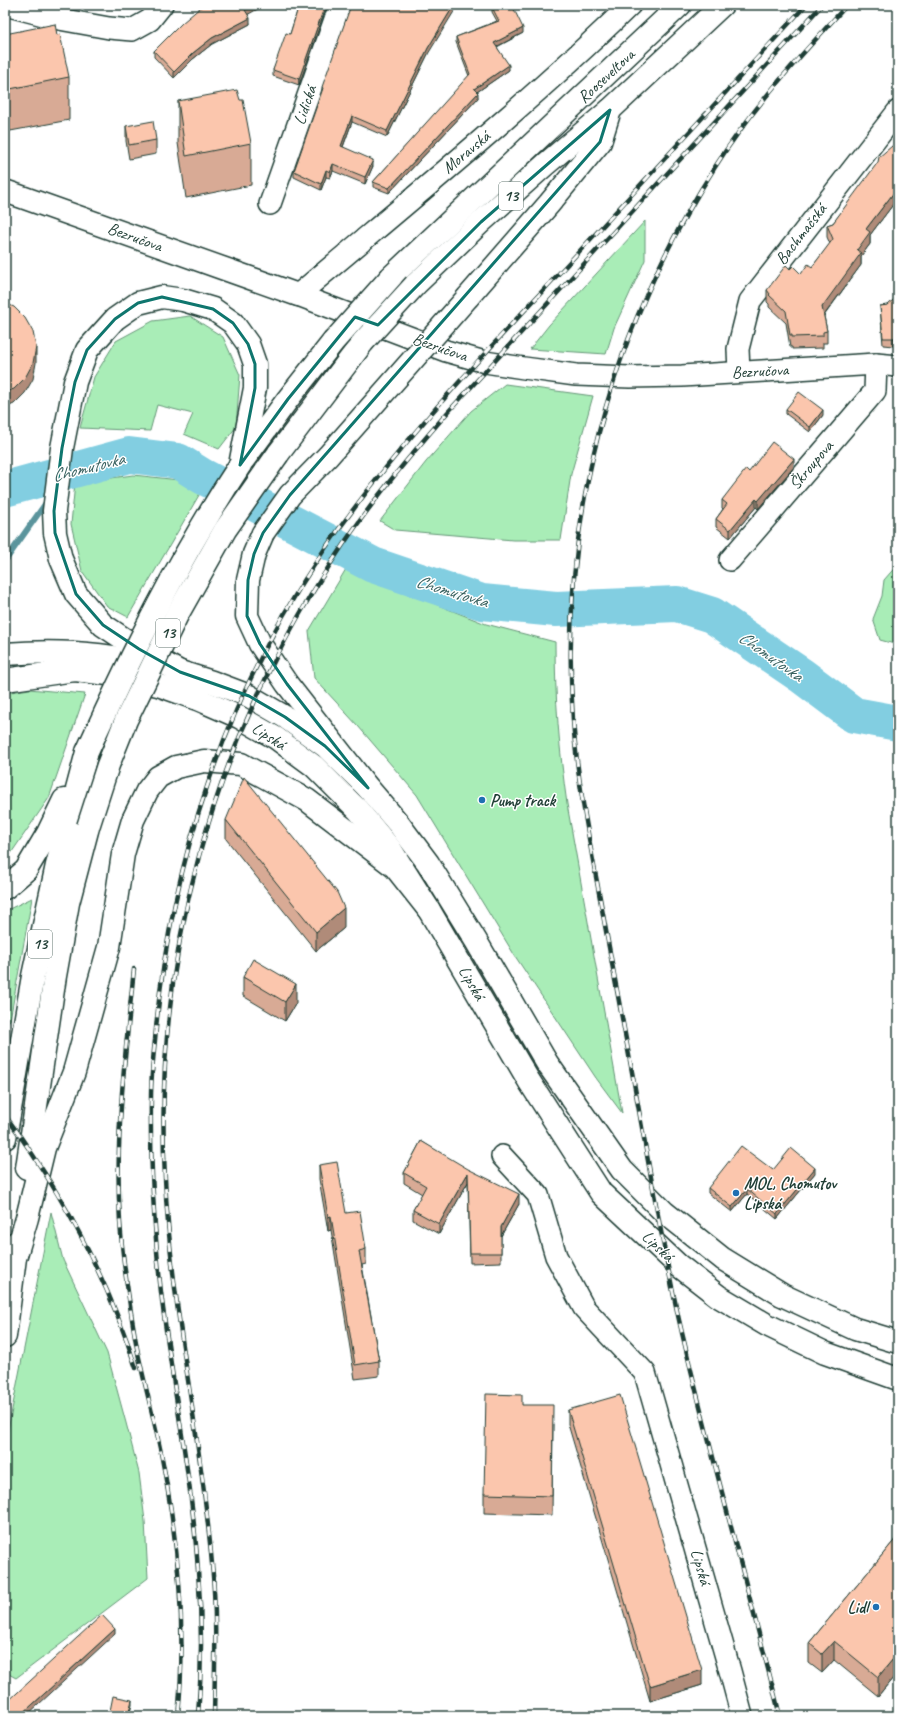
<svg xmlns="http://www.w3.org/2000/svg" width="903" height="1721" font-family="Caveat,sans-serif">
<rect width="100%" height="100%" fill="#fff"/>
<filter id="ink" filterUnits="userSpaceOnUse"><feTurbulence type="fractalNoise" baseFrequency=".025" numOctaves="2"/><feDisplacementMap in="SourceGraphic" scale="8" xChannelSelector="R" yChannelSelector="G"/><feConvolveMatrix kernelMatrix="1 2 1 2 8 2 1 2 1" color-interpolation-filters="sRGB"/></filter>
<g filter="url(#ink)">
<g fill="#a9edb7" stroke="#649576">
<polygon points="645,221 645,260 614,328 606,354 530,349 549,325"/>
<polygon points="190,316 223,337 240,375 236,427 219,449 184,434 193,414 157,405 150,431 80,428 94,377 116,341 153,321"/>
<polygon points="505,384 593,396 571,474 561,540 513,540 395,530 380,521 426,462 471,411"/>
<polygon points="133,475 179,480 202,490 128,617 107,606 82,571 71,524 75,483"/>
<polygon points="898,564 898,645 880,640 873,619 882,596 884,580"/>
<path d="M346,569l140,55 69,18c0,57 4,106 12,162l55,309 -26,-35 -81,-122 -98,-161 -59,-69 -44,-48 -5,-47z"/>
<polygon points="29,689 85,694 49,798 5,862 5,693"/>
<polygon points="32,898 10,1020 5,1025 5,911"/>
<polygon points="51,1212 63,1260 107,1353 126,1423 139,1473 145,1521 148,1578 16,1678 5,1672 5,1445"/>
</g>
<g fill="none" stroke-linecap="round" stroke-linejoin="round">
<polyline stroke="#5a949c" stroke-width="6" points="5,561 48,500"/>
<polyline stroke="#82cee1" stroke-width="36" points="5,489 129,455 178,461 202,476 373,565 482,602 556,609 677,604 712,615 802,676 854,715 898,723"/>
<defs>
<g id="minor">
<polyline points="5,5 59,19 109,28 132,30 150,20 162,5"/>
<path d="M630,5c-105,102 -220,195 -332,290l148,56 39,11 39,6 52,7 54,2 52,-1 194,-12 22,2"/>
<polyline points="270,204 340,5"/>
<polyline points="739,372 738,349 750,301 898,111"/>
<polyline points="730,560 875,391 876,364"/>
<polyline points="502,1156 538,1195 556,1256 584,1308 645,1373 730,1671 742,1716"/>
</g>
<g id="tertiary">
<polyline points="5,191 298,295"/>
<path d="M5,654c49,-4 96,-2 143,10"/>
</g>
<g id="secondary">
<polyline points="75,670 116,675 158,685 200,700 239,717 276,738 314,766 358,810 389,847 429,910 529,1081 601,1193 678,1265 718,1296 767,1325 825,1353 898,1379"/>
<polyline points="180,672 212,682 249,696 285,717 325,746 368,788 398,823 428,863 476,941 547,1063 622,1170 664,1212 723,1259 782,1295 855,1329 898,1342"/>
</g>
<g id="trunk">
<polyline points="391,277 680,5"/>
<polyline points="415,285 481,222 546,164 610,110 722,5"/>
<polyline points="468,297 549,204 600,142 610,110"/>
<polyline points="278,454 363,342"/>
<polyline points="244,459 288,399 333,342"/>
<polyline points="263,533 254,554 248,580 247,616 260,644 287,684 368,788"/>
<polyline points="180,672 139,649 103,625 76,594 61,559 55,533 54,511 62,448 75,382 87,350 115,319 138,303 162,297 183,300 213,309 233,323 248,344 255,364 255,388 240,465"/>
<polyline points="5,680 75,670"/>
<polyline points="5,888 26,870 48,833 64,800"/>
<polyline points="5,1138 33,976 57,865 87,752"/>
<polyline points="27,1168 55,976 68,903 88,827"/>
<polyline points="16,1255 27,1218 44,1148 74,1072 109,947 123,854 133,820 147,791 158,777 176,767 204,761 241,764 307,800 395,867 429,910"/>
<polyline points="5,1336 17,1242"/>
</g>
</defs>
<use href="#minor" stroke="#1f3d34" stroke-width="24"/>
<use href="#tertiary" stroke="#1f3d34" stroke-width="25"/>
<use href="#secondary" stroke="#1f3d34" stroke-width="25"/>
<use href="#trunk" stroke="#1f3d34" stroke-width="25"/>
<use href="#minor" stroke="#fff" stroke-width="21"/>
<use href="#tertiary" stroke="#fff" stroke-width="22"/>
<use href="#secondary" stroke="#fff" stroke-width="22"/>
<use href="#trunk" stroke="#fff" stroke-width="22"/>
<defs>
<g id="rail">
<path d="M134,969c-10,97 -23,196 -10,294 4,30 8,60 14,90 7,33 16,66 23,100 17,86 26,175 17,263"/>
<path d="M5,1115c56,76 102,162 131,253"/>
<path d="M198,1716c4,-48 4,-97 0,-145 -6,-94 -26,-186 -37,-279 -7,-65 -11,-129 -10,-194 0,-19 2,-39 4,-58 14,-174 71,-346 169,-490 74,-107 164,-200 252,-295 77,-83 153,-167 230,-250"/>
<path d="M214,1716c1,-51 3,-102 -2,-152 -11,-129 -41,-257 -47,-386 -12,-220 47,-434 168,-618 34,-53 74,-101 115,-148l374,-407"/>
<path d="M780,1716c-33,-132 -70,-263 -101,-396 -21,-95 -36,-191 -54,-286 -9,-51 -19,-101 -28,-152 -10,-53 -20,-107 -24,-162 -14,-197 36,-387 142,-553 37,-59 85,-111 132,-162"/>
</g>
</defs>
<use href="#rail" stroke="#1f3d34" stroke-width="4.5"/>
<use href="#rail" stroke="#fff" stroke-width="3" stroke-dasharray="9" stroke-linecap="butt"/>
<defs>
<g id="trunk-bridge">
<polyline points="333,342 391,277"/>
<polyline points="363,342 415,285"/>
<polyline points="263,533 290,495 328,456 468,297"/>
<path d="M87,752c45,-99 93,-196 153,-287"/>
<polyline points="88,827 108,765 126,720 177,615 225,530 278,454"/>
</g>
</defs>
<use href="#trunk-bridge" stroke="#1f3d34" stroke-width="25" stroke-linecap="butt"/>
<use href="#trunk-bridge" stroke="#fff" stroke-width="22"/>
</g>
<g fill="#d8aa95" stroke="#1f3d34">
<polygon points="299,5 299,85 273,76 273,70 290,34"/>
<polygon points="492,7 523,33 497,47 509,70 477,92 478,98 389,193 373,187 373,182 469,76 456,42 456,37 497,21 492,12"/>
<polygon points="248,14 250,24 212,44 193,59 174,78 154,57 154,51"/>
<polygon points="5,34 69,77 69,120 5,132"/>
<polygon points="428,54 387,137 352,122 343,147 373,166 365,184 333,171 330,178 326,177 321,190 294,177 294,171 322,93 322,87"/>
<polygon points="178,101 251,143 251,185 186,198 178,143"/>
<polygon points="126,126 156,140 156,154 129,159 126,141"/>
<polygon points="898,139 898,205 895,202 870,235 870,244 861,256 861,265 824,316 827,331 827,343 823,343 823,348 792,349 792,347 790,347 786,323 769,307 769,304 767,302 767,290 790,269 801,274 812,267 830,244 827,237 827,225 833,223 897,142 897,141"/>
<polygon points="898,296 893,346 883,345 880,306 888,305"/>
<polygon points="786,409 823,415 810,432 786,414"/>
<polygon points="794,467 758,509 756,507 730,538 716,527 716,519 723,509 722,508 722,500 749,472"/>
<polygon points="226,820 344,928 316,951 226,839"/>
<polygon points="243,977 296,1003 285,1021 243,996"/>
<polygon points="421,1141 519,1204 501,1236 501,1262 470,1263 468,1182 439,1234 413,1220 413,1210 422,1194 404,1183 404,1173"/>
<polygon points="319,1165 366,1249 366,1264 362,1265 379,1361 379,1376 355,1379 331,1230 328,1231 319,1179"/>
<polygon points="773,1170 815,1173 777,1219 747,1194 732,1212 708,1193 708,1188"/>
<polygon points="522,1405 553,1424 552,1515 484,1513 484,1494"/>
<polygon points="568,1410 702,1685 650,1701 568,1424"/>
<polygon points="898,1536 898,1672 878,1696 834,1660 822,1673 809,1663 809,1643"/>
</g>
<g fill="#b08b79" stroke="#1f3d34">
<polygon points="254,5 265,5 245,16 245,10"/>
<polygon points="325,5 327,5 299,85 299,79"/>
<polygon points="454,5 458,5 428,54 387,137 387,131 428,48"/>
<polygon points="250,18 250,24 212,44 193,59 174,78 174,72 193,53 212,38"/>
<polygon points="523,28 523,33 494,48 494,43"/>
<polygon points="509,65 509,70 474,94 474,89"/>
<polygon points="478,93 478,98 389,193 389,188"/>
<polygon points="352,116 352,122 341,152 341,146"/>
<polygon points="373,160 373,166 365,184 365,177"/>
<polygon points="333,164 333,171 330,178 330,172"/>
<polygon points="326,170 326,177 321,190 321,184"/>
<polygon points="895,191 895,202 870,235 870,244 861,256 861,265 822,318 822,307 857,250 866,229"/>
<polygon points="898,337 898,344 893,346 893,338"/>
<polygon points="36,347 36,363 33,379 25,393 14,404 5,408 5,392"/>
<polygon points="823,410 823,415 810,432 810,427"/>
<polygon points="794,459 794,467 758,509 758,501"/>
<polygon points="756,499 756,507 730,538 730,530"/>
<polygon points="344,908 344,928 316,951 316,932"/>
<polygon points="296,984 296,1003 285,1021 285,1002"/>
<polygon points="815,1168 815,1173 777,1219 777,1214"/>
<polygon points="468,1173 468,1182 439,1234 439,1224"/>
<polygon points="747,1189 747,1194 732,1212 732,1207"/>
<polygon points="519,1194 519,1204 501,1236 501,1227"/>
<polygon points="331,1216 331,1230 328,1231 328,1217"/>
<polygon points="115,1629 115,1634 26,1716 21,1716 21,1715"/>
<polygon points="834,1641 834,1660 822,1673 822,1654"/>
<polygon points="898,1653 898,1672 878,1696 878,1677"/>
<polygon points="702,1670 702,1685 650,1701 650,1686"/>
<polygon points="132,1700 132,1705 129,1716 128,1716"/>
</g>
<g fill="#fbc6ad" stroke="#1f3d34">
<polygon points="205,5 254,5 245,10 250,18 212,38 193,53 174,72 154,51 182,23 201,7"/>
<polygon points="299,5 325,5 299,79 273,70 286,33 290,34"/>
<polygon points="351,5 454,5 428,48 387,131 352,116 341,146 373,160 365,177 333,164 330,172 326,170 321,184 294,171 323,88 322,87"/>
<polygon points="497,5 512,5 523,28 494,43 509,65 474,89 478,93 389,188 373,182 470,74 456,37 499,21 492,7"/>
<polygon points="55,24 57,35 60,34 69,77 5,90 5,34"/>
<polygon points="237,90 240,100 243,100 251,143 186,156 178,101"/>
<polygon points="153,121 156,140 129,145 126,126"/>
<polygon points="898,139 898,193 895,191 866,229 870,232 857,250 861,253 822,307 827,331 823,332 823,336 792,337 792,335 790,335 786,311 769,295 770,294 767,290 786,265 790,269 793,266 801,274 808,264 812,267 833,239 827,225 833,223 878,162 879,157 898,141 897,141"/>
<polygon points="898,296 898,337 893,338 883,338 880,306 888,305"/>
<polygon points="5,303 14,307 25,318 33,332 36,347 33,363 25,378 14,389 5,392"/>
<polygon points="799,392 823,410 810,427 786,409"/>
<polygon points="772,442 794,459 758,501 756,499 730,530 716,519 727,504 722,500 746,469 749,472"/>
<polygon points="244,777 337,892 344,908 316,932 226,820"/>
<polygon points="253,959 296,984 285,1002 243,977"/>
<polygon points="421,1141 468,1169 519,1194 501,1227 501,1253 470,1253 468,1173 439,1224 413,1210 426,1186 404,1173"/>
<polygon points="741,1146 773,1170 791,1148 815,1168 777,1214 747,1189 732,1207 708,1188"/>
<polygon points="337,1162 346,1213 360,1211 366,1249 359,1251 379,1361 355,1365 331,1216 328,1217 319,1165"/>
<polygon points="486,1394 522,1395 522,1405 553,1405 552,1496 484,1494"/>
<polygon points="620,1395 702,1670 650,1686 568,1410"/>
<polygon points="898,1536 898,1653 878,1677 834,1641 822,1654 809,1643"/>
<polygon points="102,1615 115,1629 21,1715 23,1716 5,1716 5,1704"/>
<polygon points="113,1696 132,1700 128,1716 109,1716"/>
</g>
</g>
<path fill="none" stroke="#0f766e" stroke-width="3" stroke-linejoin="round" d="M610,110l-10,32 -310,353 -27,38 -9,21 -6,26 -1,36 13,28 27,40 81,104 -43,-42 -40,-29 -36,-21 -69,-24 -41,-23 -36,-24 -27,-31 -21,-61 -1,-22 8,-63 13,-66 12,-32 28,-31 23,-16 24,-6 51,12 20,14 15,21 7,20v24l-15,77 48,-66 67,-82 23,8 103,-103z"/>
<g fill="#1f6fb2" stroke="#fff" stroke-width="1.5">
<circle cx="482" cy="800" r="4"/>
<circle cx="736" cy="1193" r="4"/>
<circle cx="876" cy="1607" r="4"/>
</g>
<g text-anchor="middle" dominant-baseline="central" stroke-width="3" stroke-linejoin="round" paint-order="stroke">
<g fill="#fff" stroke="#627771" stroke-width="1">
<rect x="499" y="182" width="24" height="28" rx="3"/>
<rect x="156" y="619" width="24" height="28" rx="3"/>
<rect x="28" y="930" width="24" height="28" rx="3"/>
</g>
<g font-size="16" font-weight="bold" fill="#1f3d34">
<text x="511" y="196">13</text>
<text x="168" y="633">13</text>
<text x="40" y="944">13</text>
</g>
<g font-size="17" fill="#1f3d34" stroke="#fff">
<text transform="translate(606 76) rotate(-43)">Rooseveltova</text>
<text transform="translate(305 105) rotate(-71)">Lidická</text>
<text transform="translate(466 152) rotate(-40)">Moravská</text>
<text transform="translate(801 234) rotate(-52)">Bachmačská</text>
<text transform="translate(135 237) rotate(20)">Bezručova</text>
<text transform="translate(440 347) rotate(19)">Bezručova</text>
<text transform="translate(760 371) rotate(-3)">Bezručova</text>
<text transform="translate(811 465) rotate(-50)">Škroupova</text>
<text transform="translate(269 736) rotate(33)">Lipská</text>
<text transform="translate(472 983) rotate(60)">Lipská</text>
<text transform="translate(658 1246) rotate(43)">Lipská</text>
<text transform="translate(701 1567) rotate(74)">Lipská</text>
</g>
<g font-size="17" font-weight="bold" fill="#1f3d34" stroke="#fff" text-anchor="start">
<text x="490" y="800">Pump track</text>
<text x="744" y="1183">MOL, Chomutov<tspan x="744" dy="20">Lipská</tspan></text>
<text x="868" y="1607" text-anchor="end">Lidl</text>
</g>
<g font-size="18" font-style="italic" fill="#38615f" stroke="#fff">
<text transform="translate(88 467) rotate(-14)">Chomutovka</text>
<text transform="translate(452 591) rotate(17)">Chomutovka</text>
<text transform="translate(771 656) rotate(35)">Chomutovka</text>
</g>
</g>
<rect width="903" height="1721" fill="none" stroke="#fff" stroke-width="20"/>
<rect x="10" y="10" width="883" height="1701" fill="none" stroke="#1f3d34" stroke-width="1.5" filter="url(#ink)"/>
</svg>
